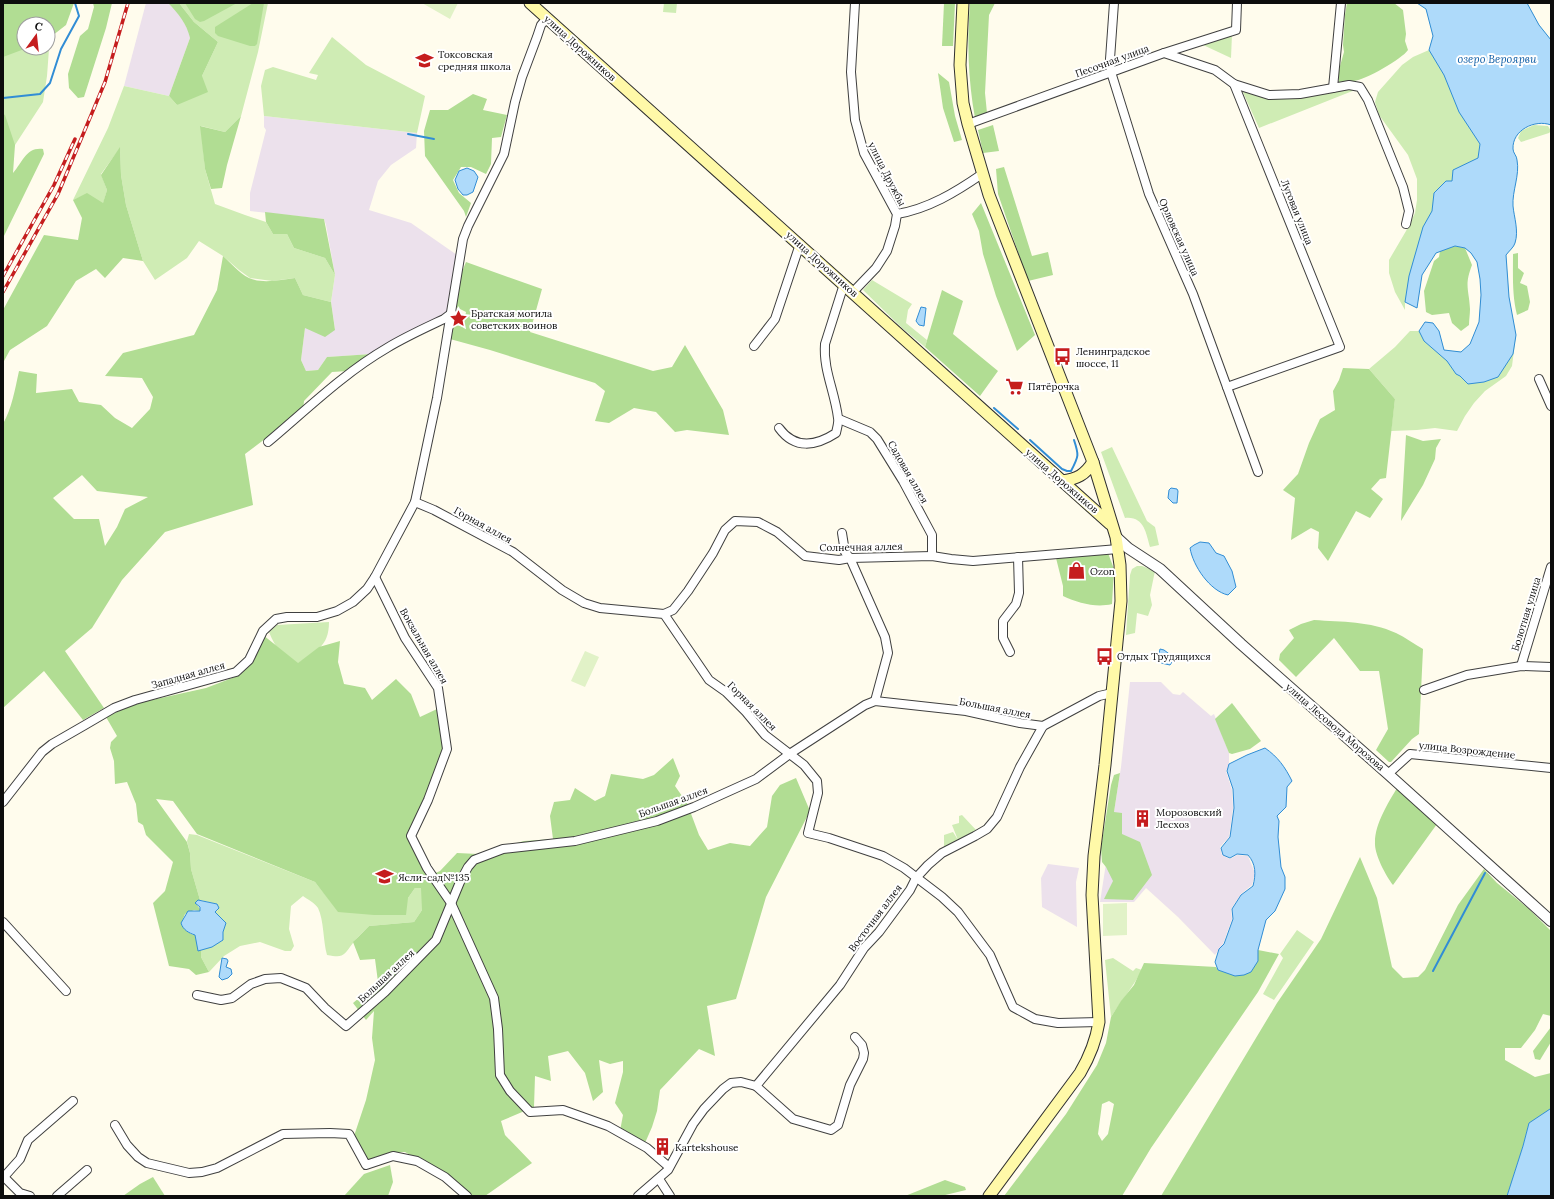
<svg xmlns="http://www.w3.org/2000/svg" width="1554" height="1199" font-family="Lora,serif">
<rect width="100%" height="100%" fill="#fffced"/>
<g fill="#ece1ec">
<polygon points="146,3 168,3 180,15 189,32 190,38 169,96 124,86"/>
<polygon points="264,116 417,133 416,148 391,165 378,181 369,210 411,223 457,255 449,311 442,316 372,354 327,357 318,370 306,371 301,360 305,328 335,329 331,302 335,275 326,225 324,219 250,211 250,193 266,130 264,127"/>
<polygon points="1130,682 1161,682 1173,694 1180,695 1183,692 1211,716 1214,714 1229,753 1229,764 1226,771 1232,790 1233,808 1229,837 1220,847 1222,855 1230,859 1237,855 1248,856 1255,873 1252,885 1241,894 1231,909 1232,919 1223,944 1215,955 1178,917 1146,888 1134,902 1100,902 1121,767"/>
<polygon points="1048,864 1079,868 1076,882 1077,927 1042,907 1041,878"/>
</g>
<g fill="#cfecb4">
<polygon points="3,3 24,24 24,48 48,48 48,46 49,49 47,76 43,102 15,145 3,177"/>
<polygon points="179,3 268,3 258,52 241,116 225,132 201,126 205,169 215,204 245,215 266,222 273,234 287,234 294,248 325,258 335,275 331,302 303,295 295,278 272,281 250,278 239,270 223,256 199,241 187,258 155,280 143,261 126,205 121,175 120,148 101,174 107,190 103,204 87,194 73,200 108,128 124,86 169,96 177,105 202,76 218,42 194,22"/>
<polygon points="664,3 677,3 676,13 663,12"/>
<path d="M1417,3h110l12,22 12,15v85c-16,-6 -39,5 -38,24 0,3 4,7 4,11 3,15 -5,31 -4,46 1,11 6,25 2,37 -1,4 -6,8 -9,12l3,42 7,38 -4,31 -6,10 -21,15 -11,12 -9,13 -8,15 -22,-3 -18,2 -26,1 4,-32 -26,-30 26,-22 15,-16h9l6,-9 8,1 6,8 5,19 17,2 9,-8 9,-21 2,-28 -1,-16 -3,-17 -6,-9 -6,-5 -10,-2 -19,7 -14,22 -5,33 -12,-6v8l-10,-18 -6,-19v-13l17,-29 9,-18 2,-13v-21l-9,-24 -29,-40 -4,-13 3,-10 24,-27 11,-8 16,-7 4,-14 -7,-27z"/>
<polygon points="1232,34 1231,58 1201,44"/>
<polygon points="332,37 366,65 425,96 417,133 264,116 261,86 265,70 273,67 316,80 318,75 309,73"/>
<polygon points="1349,88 1355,90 1259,128 1242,90 1269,98"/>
<polygon points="1534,125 1548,126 1551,131 1549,133 1521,142 1518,138 1521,131"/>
<polygon points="872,280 912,304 908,310 906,323 927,340 925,347 902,328 863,290"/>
<path d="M1112,447l35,74 8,6 4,18 -9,2c-4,-14 -6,-31 -25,-29l-24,-66z"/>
<polygon points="1137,566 1142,566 1155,571 1150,595 1152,605 1148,616 1137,613 1135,633 1126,635 1130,575 1132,569"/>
<path d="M329,622c0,25 -14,30 -32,42 -15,-9 -21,-15 -28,-32l8,-7z"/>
<polygon points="962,815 977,831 944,849 944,835 953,832 958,840 952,825 959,823 959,816"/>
<path d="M189,834l8,1 118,47 24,30 69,-14 7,-10h7v22l-8,12 -45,4c-5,5 -12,11 -16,17 -10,13 -9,15 -26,12 -4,-14 -3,-35 -9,-47 -3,-5 -11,-9 -15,-12l-12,10 -2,23 5,17 -3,5h-6l-25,-9 -20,4 -16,10 -15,16 -8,-15v-8c7,0 9,-2 15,-6 13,-7 4,-20 -1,-31l3,-2 -1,-6 -17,-4 -9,-31 -1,-16 -3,-12z"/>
<polygon points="1297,930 1314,942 1274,1000 1263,994 1283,958 1280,954"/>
<path d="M1113,958l20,13 3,-3 6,2c-9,17 -21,31 -31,47l-6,-57z"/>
</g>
<g fill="#b1dd93" fill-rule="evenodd">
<polygon points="3,3 74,3 66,25 48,39 48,24 24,24 24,48 27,48 3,57"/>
<polygon points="93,3 112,3 106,28 84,97 78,98 69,88 68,74 80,36 88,29 94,7"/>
<path d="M168,3h11l15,19 24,20 -16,34 6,16 -31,13 -8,-9 21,-58c-3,-14 -12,-25 -22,-35z"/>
<polygon points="185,3 237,3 204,21 200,22 195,19"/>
<polygon points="253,3 264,3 257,44 255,46 250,46 218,36 215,33 215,27"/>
<polygon points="944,3 955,3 953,46 942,46"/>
<path d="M970,3h25l-6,12 -4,78 2,20 -12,5c-7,-39 -8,-76 -5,-115z"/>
<path d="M1347,3h47l9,7 3,24 -1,7 3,9c-6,9 -43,30 -54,31 -5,1 -10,0 -15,1l-1,-9 6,-21 -1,-7 2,-30z"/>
<polygon points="938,73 949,82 955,116 962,140 954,142 943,108"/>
<polygon points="473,94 487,99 483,110 507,115 501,137 492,138 491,164 486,174 471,167 461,167 453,180 459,193 471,203 466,217 464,211 425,156 424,131 430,110 448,110"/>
<path d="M3,114l2,1 10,30 -2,28c10,-11 13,-26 30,-24l1,5 -41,84z"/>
<polygon points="241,116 227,165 222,188 211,189 205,169 200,126 225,132"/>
<polygon points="993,125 999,151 983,153 978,130"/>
<polygon points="120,147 121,175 126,205 143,261 123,258 105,278 96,269 76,281 47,326 10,350 4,361 3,371 3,310 44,235 78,240 82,218 73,200 87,193 103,203 107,190 101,175"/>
<polygon points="1004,167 1032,256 1048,252 1053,275 1028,281 998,194 996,169"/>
<polygon points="981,203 1035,335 1017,351 996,296 983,254 979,231 972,214"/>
<polygon points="265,212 324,219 335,275 325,258 294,248 287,234 273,234 266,222"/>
<path d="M1455,246l10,2 7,17c-8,21 -3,24 -2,44 0,5 -1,11 -1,16l-8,6 -9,-8 -3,-10 -17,2 -6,-3 -2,-21 10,-30 5,-4 1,-6z"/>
<path d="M1518,253v15l6,5 -4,10 7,3 3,16 -2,8 -11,5c-5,-20 -4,-40 -4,-61z"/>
<path d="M223,256c8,7 16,17 26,22 13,6 32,2 46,0l8,17 28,7 4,28 -10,7 -20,-9 -4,32 5,11 12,-1 9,-13 45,-3 -24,17 -16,1 -28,29 -1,9 -58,44 8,51 -88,27 -43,48 -30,48 -27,23 39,57 -21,12 -39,-49 -41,37v-284c9,-16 12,-35 16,-53l18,3 -1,19 36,-4 7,13 22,3 14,13 17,10 18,-19 3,-12 -11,-19 -37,-2 18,-23 71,-18 23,-45zM82,475l15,16 51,6 -23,12 -8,18 -12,19 -6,-27h-25l-21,-21z"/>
<polygon points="466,262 542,289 530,332 653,371 672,367 685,345 723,410 729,435 687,430 675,432 656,412 634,408 609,423 595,421 605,391 595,383 490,350 450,339 453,324 463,327 466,312 456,307 459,279"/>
<polygon points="942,290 963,301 953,334 998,371 980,396 925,347"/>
<polygon points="1343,368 1369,369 1395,399 1386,478 1380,479 1371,489 1383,499 1370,518 1356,511 1328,561 1318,548 1319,532 1311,528 1291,540 1295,498 1283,490 1298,474 1309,443 1320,419 1335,410 1333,391 1339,380"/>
<polygon points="1406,435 1423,441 1441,439 1436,448 1435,459 1423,485 1401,521"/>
<path d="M1108,553l6,16 -2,35c-16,4 -34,-1 -49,-8v-10l-7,-28z"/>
<path d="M1314,620c28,2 56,1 82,13 9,4 18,11 27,16l-4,85 -7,5 -21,23h-2l-13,-12 12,-21 -9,-58h-19l-26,-33 -38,39 -17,-17 1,-6 14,-16 -5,-8 12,-6z"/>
<polygon points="263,635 298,663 319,647 340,641 338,662 344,684 365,688 372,700 396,679 411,694 420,717 437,709 445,751 408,836 429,876 440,871 457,853 478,854 524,841 553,839 550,816 554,802 570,800 575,788 595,801 605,796 611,774 643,779 654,775 673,758 680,776 675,786 687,803 699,835 708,850 730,843 750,846 767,827 772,796 780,785 796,778 810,811 766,897 736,999 707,1006 715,1056 699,1049 660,1090 657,1111 652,1127 645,1143 620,1131 623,1115 615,1103 623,1072 623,1061 610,1064 599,1060 603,1092 593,1101 585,1073 568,1051 548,1056 551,1081 535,1076 534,1107 501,1121 505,1135 532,1163 485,1196 472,1196 446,1175 405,1152 391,1152 366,1161 354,1136 366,1100 375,1060 372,1038 374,1011 366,1020 353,1003 378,982 375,959 360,960 353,942 369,926 414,922 422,910 421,888 415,888 408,898 406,915 374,915 338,912 315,882 197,834 173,801 156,799 187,842 190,853 191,869 200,900 198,900 197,905 200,909 200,911 194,910 185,914 181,924 191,934 195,935 201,949 201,957 209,972 196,975 189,969 169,966 153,903 165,891 173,862 146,835 143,825 138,822 136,804 127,782 115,784 114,761 110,748 111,742 117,736 106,717 134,704 206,688 240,675 253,660"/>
<polygon points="1232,703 1261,741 1250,749 1232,754 1229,753 1215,719"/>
<polygon points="1120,773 1114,812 1122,813 1122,834 1140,842 1152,875 1133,900 1104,899 1113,881 1106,867 1102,862 1101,848 1111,785 1114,775"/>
<path d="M1397,788l40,36 -44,61c-7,-9 -19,-31 -18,-43 0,-18 13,-39 22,-54z"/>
<polygon points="1360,857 1377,898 1392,967 1403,978 1418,977 1425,970 1458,905 1484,869 1497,883 1529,909 1551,931 1551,1016 1543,1014 1535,1030 1521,1048 1505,1048 1505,1060 1535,1077 1551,1073 1551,1109 1529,1123 1523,1146 1507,1196 1161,1196 1277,1003 1321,939"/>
<path d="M1258,950l21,4 -21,38 -107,156 -29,48h-118l62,-82 31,-49 9,-22 5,-26 10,-16 13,-16 10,-22 72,4 2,3 17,5 23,-14zM1109,1101l5,3 -6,30 -6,7 -4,-7 4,-30z"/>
<polygon points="1551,1027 1551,1042 1540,1060 1535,1059 1533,1051"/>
<polygon points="390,1165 393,1182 388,1196 344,1196 364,1174"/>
<polygon points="153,1177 165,1196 123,1196 140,1184"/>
<polygon points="945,1180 965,1187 966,1190 941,1196 905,1196"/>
</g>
<g fill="#e1f2c7">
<polygon points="422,3 458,3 450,19"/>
<polygon points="585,651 599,657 585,687 571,681"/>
<polygon points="1127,903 1127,935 1103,936 1103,904"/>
</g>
<g fill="#aedafa" stroke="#318dd5">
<path d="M1417,3h110l12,22 12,15v85c-16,-6 -39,5 -38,24 0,4 4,7 4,11 3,15 -5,31 -4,46 1,11 6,25 2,37 -1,4 -6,8 -9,12l3,42 7,38 -3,19 -15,23 -14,5 -16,2 -8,-8 -4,-2 -9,-13 -23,-20 -5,-10 6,-9 8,1 6,8 5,19 17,2 9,-8 9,-22 2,-27 -1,-16 -3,-17 -6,-9 -6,-5 -10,-2 -19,7 -14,22 -5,33 -12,-6 4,-26 14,-49 9,-16 2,-18 12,-12h6l1,-11 25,-12 2,-14 -21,-32 -15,-37 -15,-25 4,-14 -7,-27z"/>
<polygon points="467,168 474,171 478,177 473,192 467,195 463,195 458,189 455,180 459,171"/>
<polygon points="921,307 926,308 924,326 919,325 916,321"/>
<polygon points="1171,488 1177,489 1178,491 1177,503 1173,503 1168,498 1169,490"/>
<path d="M1200,542l9,1 7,10 8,3 8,15 4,16 -8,8c-18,-4 -35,-29 -38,-47l4,-3z"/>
<polygon points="1160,649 1164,650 1172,656 1172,662 1170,665 1161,663 1158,658"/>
<path d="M1265,748c13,9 20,19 27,33l-5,6 -1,20 -9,9 2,5 -1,16 3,30 4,10v12l-10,22 -9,9 -8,30v11l-7,11 -7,3 -9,1 -17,-6 -3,-8 4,-13 5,-5 9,-25 -1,-10 9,-14 12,-9c3,-12 3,-22 -5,-31l-11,-1 -7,4 -7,-3 -2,-7 9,-11 4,-29 -1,-19 -6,-18 2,-7 18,-9z"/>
<path d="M198,900l19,4 2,4 -4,4 11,11 -3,9v8l-11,7 -14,4 -3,-16c-6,-2 -12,-5 -14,-12l7,-12h12v-4l-5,-4z"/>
<polygon points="222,958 227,959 228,961 226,967 231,969 232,974 228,978 222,980 219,977"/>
<polygon points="1550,1109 1551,1109 1551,1196 1507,1196 1523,1146 1529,1123"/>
</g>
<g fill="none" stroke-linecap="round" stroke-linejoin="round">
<g stroke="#318dd5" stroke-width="2">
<polyline points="3,98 40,94 50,83 61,49 79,16 75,3"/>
<polyline points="408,134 434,139"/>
<polyline points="994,408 1018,429"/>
<path d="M1030,440l32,29 5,2h4c8,-15 8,-16 3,-31"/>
<polyline points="1433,971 1485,873"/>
</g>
<defs>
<g id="minor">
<polyline points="1114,3 1110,59 1111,72 1149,194 1193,294 1258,472"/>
<polyline points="1341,3 1333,88 1349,85 1360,87 1368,100 1403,187 1409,211 1406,224"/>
<polyline points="1164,53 1236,30 1237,3"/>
<polyline points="968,124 1164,53 1215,70 1234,84 1269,95 1300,94 1333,88"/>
<path d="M897,214c31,-5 59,-22 85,-40"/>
<polyline points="853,292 876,268 887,251 895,226 897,214 864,153 855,120 851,72 855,3"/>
<polyline points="754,346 775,319 800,244"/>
<polyline points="1539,379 1551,406"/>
<polyline points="1227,387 1340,347 1234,84"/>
<polyline points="839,419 870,432 877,439 903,481 932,535 932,556"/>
<path d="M779,428c16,22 37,18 57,5 1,-5 3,-11 2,-15 -3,-26 -15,-48 -13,-74l19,-60"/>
<path d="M268,442c38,-32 76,-69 119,-94 18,-11 38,-20 57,-29l8,-6"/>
<polyline points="415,502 434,510 513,552 562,590 584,603 600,608 664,614 709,680 726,692 746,712 765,735 804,765 817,781 818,793 808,833 829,838 883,856 904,868 942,897 958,912 990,955 1013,1007 1035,1019 1058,1023 1099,1022"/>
<polyline points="842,533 845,552 850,558 885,637 888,653 875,701"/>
<polyline points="375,577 405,638 438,688 447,749 428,800 411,836 427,868 451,903 494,998 498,1029 500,1075 510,1091 530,1112 563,1110 608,1126 647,1148 669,1167"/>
<polyline points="664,614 673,610 688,591 713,553 725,530 735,521 758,522 777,532 805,556 839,560 850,558 932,556 951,559 973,561 1118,549"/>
<polyline points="1010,652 1003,638 1003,621 1016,604 1019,593 1018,557"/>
<polyline points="1521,666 1551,567"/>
<polyline points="1424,690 1467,675 1521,666 1551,667"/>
<polyline points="1388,774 1410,754 1551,768"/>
<polyline points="3,802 42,752 52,744 85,725 114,708 135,700 236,672 249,660 263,631 276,619 287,617 317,617 337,611 353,602 367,589 375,577 415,502 437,398 463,239 468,226 504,154 515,102 522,77 537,37 541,25 547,18"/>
<polyline points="3,922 66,991"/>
<polyline points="197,995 221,1000 232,998 251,984 265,979 281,978 306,988 325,1008 346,1026 385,992 436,940 460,882 468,867 474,860 503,849 575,841 657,821 694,807 756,779 791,753 865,705 875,701 966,711 1020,723 1043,726"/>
<polyline points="756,1086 793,1119 831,1130 838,1125 850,1085 863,1059 864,1053 862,1045 855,1037"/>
<polyline points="115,1125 127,1145 138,1157 147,1163 189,1173 202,1172 217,1168 283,1134 330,1133 349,1134 366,1165 393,1156 417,1161 445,1177 467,1196"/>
<polyline points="4,1177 20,1193 30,1196"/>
<polyline points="3,1178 20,1159 28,1140 73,1101"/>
<polyline points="659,1179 670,1196"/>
<polyline points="57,1196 87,1170"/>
<polyline points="638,1196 668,1170 693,1124 704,1109 723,1089 731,1083 741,1082 756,1086 840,985 864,948 879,932 910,890 916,878 928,865 942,853 975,836 987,829 997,817 1020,767 1043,726 1099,696 1112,693"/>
</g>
<polyline id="tertiary" points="1116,537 1128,548 1160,569 1241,644 1388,774 1551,921"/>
<g id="secondary">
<polyline points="530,3 1110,524"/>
<path d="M963,3l-3,62 3,38 5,21 21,71 104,267 23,75 4,28 1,36 -16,164 -11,91 -2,39 7,127c-3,19 -9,34 -19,51l-91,123"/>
<path d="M1062,481c15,-2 23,-6 31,-19"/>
</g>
</defs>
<use href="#minor" stroke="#404040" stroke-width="10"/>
<use href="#tertiary" stroke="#404040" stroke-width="12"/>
<use href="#secondary" stroke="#2f2f2f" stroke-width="13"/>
<use href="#minor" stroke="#fff" stroke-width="8"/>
<use href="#tertiary" stroke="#fff" stroke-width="10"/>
<use href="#secondary" stroke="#fff9a8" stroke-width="11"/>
<defs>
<g id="rail">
<polyline points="3,276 54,185 75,139"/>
<polyline points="3,292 58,194 105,82 128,3"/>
</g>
</defs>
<use href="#rail" stroke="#c51d1e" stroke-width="3.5"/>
<use href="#rail" stroke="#fff" stroke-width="2" stroke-dasharray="6" stroke-linecap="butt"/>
</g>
<defs>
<symbol id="school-bare" viewBox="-9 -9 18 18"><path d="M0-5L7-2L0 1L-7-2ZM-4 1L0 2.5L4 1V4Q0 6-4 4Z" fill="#c51d1e" stroke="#fff" stroke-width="2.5" paint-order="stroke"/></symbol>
<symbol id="sight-bare" viewBox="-9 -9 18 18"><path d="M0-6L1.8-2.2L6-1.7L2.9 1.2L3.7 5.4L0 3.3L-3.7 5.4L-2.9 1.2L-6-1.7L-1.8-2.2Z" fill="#c51d1e" stroke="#fff" stroke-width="2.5" paint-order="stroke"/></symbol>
<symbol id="bus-bare" viewBox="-9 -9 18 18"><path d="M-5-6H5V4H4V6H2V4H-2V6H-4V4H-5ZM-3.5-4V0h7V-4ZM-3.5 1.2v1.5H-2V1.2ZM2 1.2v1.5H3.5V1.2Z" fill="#c51d1e" stroke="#fff" stroke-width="2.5" paint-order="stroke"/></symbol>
<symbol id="supermarket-bare" viewBox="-9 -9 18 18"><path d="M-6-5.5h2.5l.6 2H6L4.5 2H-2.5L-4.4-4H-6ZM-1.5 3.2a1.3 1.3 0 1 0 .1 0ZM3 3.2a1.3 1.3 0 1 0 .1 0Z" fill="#c51d1e" stroke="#fff" stroke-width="2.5" paint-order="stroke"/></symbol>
<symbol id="shop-bare" viewBox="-9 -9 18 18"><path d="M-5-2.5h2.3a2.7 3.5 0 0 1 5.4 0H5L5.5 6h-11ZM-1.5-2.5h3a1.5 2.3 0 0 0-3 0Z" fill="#c51d1e" stroke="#fff" stroke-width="2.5" paint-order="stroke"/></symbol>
<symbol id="building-bare" viewBox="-9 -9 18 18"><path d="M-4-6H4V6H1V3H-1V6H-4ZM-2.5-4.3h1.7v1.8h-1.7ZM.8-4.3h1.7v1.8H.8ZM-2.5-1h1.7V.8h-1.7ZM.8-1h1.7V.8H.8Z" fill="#c51d1e" stroke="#fff" stroke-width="2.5" paint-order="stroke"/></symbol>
</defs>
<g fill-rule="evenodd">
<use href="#school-bare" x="412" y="48" width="25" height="25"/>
<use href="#sight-bare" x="446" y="306" width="25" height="25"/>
<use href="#bus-bare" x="1050" y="344" width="25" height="25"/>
<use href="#supermarket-bare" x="1002" y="374" width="25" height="25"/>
<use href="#shop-bare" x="1064" y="558" width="25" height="25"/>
<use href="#bus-bare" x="1092" y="644" width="25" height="25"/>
<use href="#building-bare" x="1130" y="806" width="25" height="25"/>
<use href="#school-bare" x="372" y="864" width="25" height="25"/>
<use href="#building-bare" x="650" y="1134" width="25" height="25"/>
</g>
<g text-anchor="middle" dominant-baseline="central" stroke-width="4" stroke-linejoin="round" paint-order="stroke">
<g font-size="10" fill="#0d0d0d" stroke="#fff">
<text transform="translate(580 48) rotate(42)">улица Дорожников</text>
<text transform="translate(1112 61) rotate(-20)">Песочная улица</text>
<text transform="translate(887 174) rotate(63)">улица Дружбы</text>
<text transform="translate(1297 212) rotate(68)">Луговая улица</text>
<text transform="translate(1179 237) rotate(66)">Орловская улица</text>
<text transform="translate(822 264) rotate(42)">улица Дорожников</text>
<text transform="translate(908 472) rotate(60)">Садовая аллея</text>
<text transform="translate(1062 481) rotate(41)">улица Дорожников</text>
<text transform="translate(483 525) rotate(29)">Горная аллея</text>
<text transform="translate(861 547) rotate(-1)">Солнечная аллея</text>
<text transform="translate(1526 614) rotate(-73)">Болотная улица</text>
<text transform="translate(424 646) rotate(60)">Вокзальная аллея</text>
<text transform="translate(188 675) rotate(-16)">Западная аллея</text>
<text transform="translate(752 706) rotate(45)">Горная аллея</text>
<text transform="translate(995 708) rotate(11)">Большая аллея</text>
<text transform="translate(1335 727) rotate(41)">улица Лесовода Морозова</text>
<text transform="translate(1467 750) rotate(6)">улица Возрождение</text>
<text transform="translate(673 802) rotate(-20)">Большая аллея</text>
<text transform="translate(875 918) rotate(-53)">Восточная аллея</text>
<text transform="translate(386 976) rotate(-43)">Большая аллея</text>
</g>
<g font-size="10" fill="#0d0d0d" stroke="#fff" text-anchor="start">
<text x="438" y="54">Токсовская<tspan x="438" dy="12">средняя школа</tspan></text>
<text x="471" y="313">Братская могила<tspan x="471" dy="12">советских воинов</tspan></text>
<text x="1076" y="351">Ленинградское<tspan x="1076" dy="12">шоссе, 11</tspan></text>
<text x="1028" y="386">Пятёрочка</text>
<text x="1090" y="571">Ozon</text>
<text x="1117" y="656">Отдых Трудящихся</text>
<text x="1156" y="812">Морозовский<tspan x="1156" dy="12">Лесхоз</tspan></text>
<text x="398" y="877">Ясли-сад№135</text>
<text x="675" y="1147">Kartekshouse</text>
</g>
<g font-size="11" font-style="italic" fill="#0f5ea6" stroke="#fff">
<text x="1497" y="59">озеро Вероярви</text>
</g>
</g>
<rect width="1554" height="1199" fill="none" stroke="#0d0d0d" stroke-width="8"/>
<g transform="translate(36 36) rotate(15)"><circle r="19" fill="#ffffff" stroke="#9e9e9e"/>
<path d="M0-3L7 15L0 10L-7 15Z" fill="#c51d1e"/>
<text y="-6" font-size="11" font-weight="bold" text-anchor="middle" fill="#0d0d0d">С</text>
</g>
</svg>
